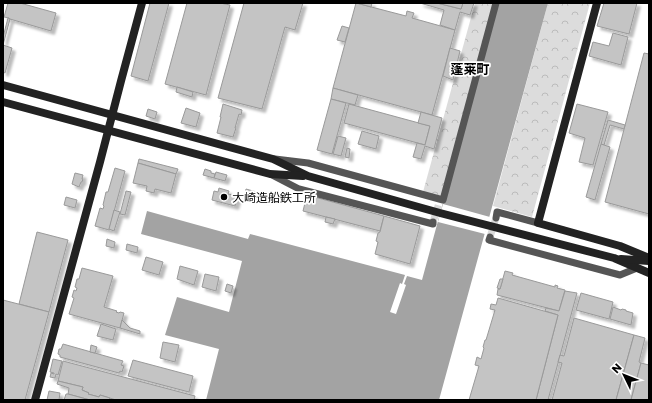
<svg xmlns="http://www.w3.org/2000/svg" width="652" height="403" font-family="Poppins,'Noto Sans JP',sans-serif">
<defs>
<pattern id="forest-crowns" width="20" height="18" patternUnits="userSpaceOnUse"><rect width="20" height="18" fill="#dcdcdc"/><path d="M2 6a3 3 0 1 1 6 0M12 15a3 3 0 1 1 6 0" fill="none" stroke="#bbb"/></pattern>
<filter id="shadow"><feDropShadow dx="3.5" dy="3.5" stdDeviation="1" flood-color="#0004"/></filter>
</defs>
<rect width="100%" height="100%" fill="#fff"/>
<g fill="url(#forest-crowns)">
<polygon points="475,3 493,3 442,194 440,196 423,192"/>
<polygon points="548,3 590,3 532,217 493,206"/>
</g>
<polygon fill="#a3a3a3" points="497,3 548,3 439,400 206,400 219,349 165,335 177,297 229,312 242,261 141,234 147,211 248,239 250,234 405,275 402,284 400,283 390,312 396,314 406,285 404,284 407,276 422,280"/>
<polygon fill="#fff" points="443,204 490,217 485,234 438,222"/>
<g fill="#c4c4c4" stroke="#999" filter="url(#shadow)">
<polygon points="8,3 20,3 56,13 51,31 10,19 9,18 4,17"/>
<polygon points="150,3 169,3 148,81 131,76"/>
<polygon points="187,3 220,3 230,5 206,95 165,84"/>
<polygon points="244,3 303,3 295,30 285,27 262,109 218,98"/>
<polygon points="356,3 406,16 407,11 414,13 412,18 455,30 432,115 333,88"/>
<polygon points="357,3 372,3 371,7"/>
<polygon points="420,3 437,3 461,9 463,3 474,3 470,15 460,12 455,30 440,25 444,10"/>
<polygon points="437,3 463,3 461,9"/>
<polygon points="604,3 637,3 629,34 597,26"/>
<polygon points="8,18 10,19 3,45 3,37"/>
<polygon points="342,26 349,28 345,42 337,40"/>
<polygon points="613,33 628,37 621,65 589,56 593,42 609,46"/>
<polygon points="3,45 12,48 5,73 3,72"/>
<polygon points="450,48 460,51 453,80 443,76"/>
<polygon points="644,53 649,54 649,214 605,202"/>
<polygon points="177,87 193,92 192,97 176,92"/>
<polygon points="333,88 358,95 355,105 331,99"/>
<polygon points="331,99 346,103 332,154 317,150"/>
<polygon points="223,104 242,110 241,115 239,114 235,128 236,128 233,137 217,133 221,117 220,117"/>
<polygon points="349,104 430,126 425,145 344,123"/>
<polygon points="577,104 608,112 593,165 579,162 585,138 569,133"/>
<polygon points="186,108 200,113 196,127 181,123"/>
<polygon points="148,109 157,112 155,119 146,116"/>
<polygon points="421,112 442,118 434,149 425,146 421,159 413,157 417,143 425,145 430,126 418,123"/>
<polygon points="608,120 625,125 624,129 610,125 604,145 601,144"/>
<polygon points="362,131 379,136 376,149 358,144"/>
<polygon points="338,136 346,138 341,156 333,154"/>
<polygon points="601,144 610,147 595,200 586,197"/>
<polygon points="347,148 350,149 349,158 345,157"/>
<polygon points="139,159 178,169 176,174 138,163"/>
<polygon points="138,163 176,174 171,193 155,189 154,193 146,191 147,186 133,183"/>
<polygon points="115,168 125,171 109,230 95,226 100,208 103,209 104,206 103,205 106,192 108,192"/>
<polygon points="205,169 211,171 211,173 215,174 214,178 203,175"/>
<polygon points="216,172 227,175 225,181 214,178"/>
<polygon points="75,173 83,175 82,179 83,179 82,182 81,182 79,187 72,184"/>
<polygon points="219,188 229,191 228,194 238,196 235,206 212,200 214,191 218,192"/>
<polygon points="246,189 267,195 266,200 245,194"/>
<polygon points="126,191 131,192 125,215 120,214"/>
<polygon points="307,195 384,216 380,231 303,211"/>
<polygon points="66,197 77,200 75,208 64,205"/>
<polygon points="114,210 120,212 114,231 109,229"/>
<polygon points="384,216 420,226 410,264 375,254 378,242 376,241 378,233 380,232"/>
<polygon points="326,217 335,219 333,224 325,222"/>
<polygon points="37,232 68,240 49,312 19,304"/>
<polygon points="107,239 115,242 114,248 106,246"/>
<polygon points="127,244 138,247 137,253 126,250"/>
<polygon points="146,257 163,262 159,275 142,270"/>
<polygon points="180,266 198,271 194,285 177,279"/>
<polygon points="82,268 113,276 104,307 117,311 116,312 119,313 120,312 124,313 120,328 69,314 74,298 72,297 74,290 76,291 77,288 75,287 77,279 79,279"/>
<polygon points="505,271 513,273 512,275 555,287 555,285 558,286 557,288 565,290 559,311 497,295 498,289 500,289"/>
<polygon points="205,274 219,277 216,291 202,287"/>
<polygon points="500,279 503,279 500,289 497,288"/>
<polygon points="227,284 233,286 231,293 225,291"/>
<polygon points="565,291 577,293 548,400 536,400 558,315 545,311 546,308 559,311"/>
<polygon points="581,293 613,302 609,319 576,310"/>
<polygon points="498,298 558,315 536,400 469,400 479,366 475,365 477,357 481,359 484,348 483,347 485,340 486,340 495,310 490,309 491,304 496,305"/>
<polygon points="3,300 49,312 25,400 3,400"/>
<polygon points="613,307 621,310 622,309 626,310 626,311 633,313 631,325 610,319"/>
<polygon points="574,318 634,335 616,400 552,400 562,363 558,362 560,355 564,356"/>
<polygon points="122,320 130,328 140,331 140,334 120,328"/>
<polygon points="101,324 116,329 113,340 97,336"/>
<polygon points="634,335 645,338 639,362 641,363 631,400 616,400"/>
<polygon points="163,342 179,345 175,362 160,358"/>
<polygon points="63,344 123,361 121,365 124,366 122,372 120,371 119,373 60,357 60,355 58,354 59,349 61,349"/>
<polygon points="91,345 97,347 95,353 90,352"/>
<polygon points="53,359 62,361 58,375 56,374 55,378 50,377 51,373 54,374 54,373 50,372"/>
<polygon points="133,360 193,376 189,392 128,376"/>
<polygon points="63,361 195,396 194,400 116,400 100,395 99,397 88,394 89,393 82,390 83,387 58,381"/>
<polygon points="641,363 649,365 649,400 631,400"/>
<polygon points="58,381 83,387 82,390 89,393 88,394 99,397 100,395 110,398 108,400 90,400 68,394 69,388 57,384"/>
<polygon points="49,391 60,393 59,400 47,400"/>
<polygon points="66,394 68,394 90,400 64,400"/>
</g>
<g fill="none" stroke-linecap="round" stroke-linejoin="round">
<g stroke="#d9d9d9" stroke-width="7" stroke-dasharray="7 3.5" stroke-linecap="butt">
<polyline points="433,222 439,203"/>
<polyline points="490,237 496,218"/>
</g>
<g stroke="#555" stroke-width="7">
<polyline points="275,159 308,163 443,200 496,3"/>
<polyline points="272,175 299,189 433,224 433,222"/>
<polyline points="496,218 497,212 538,223"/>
<polyline points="490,237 489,240 620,275 637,268"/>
</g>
<g stroke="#222" stroke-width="8">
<polyline points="597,3 538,223 620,246 649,258"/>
<polyline points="3,85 273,159 308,176 440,213 614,258 649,273"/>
<polyline points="3,102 270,174 303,176"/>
<polyline points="621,259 649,261"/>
<polyline points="35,400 100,162 121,81 142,3"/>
</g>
</g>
<circle fill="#000" stroke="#fff" stroke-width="1.5" cx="224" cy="197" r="4"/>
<g text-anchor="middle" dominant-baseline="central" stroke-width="3.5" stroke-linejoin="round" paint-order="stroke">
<g font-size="12" fill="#000" stroke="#fff" text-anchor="start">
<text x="232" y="197">大崎造船鉄工所</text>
</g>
<g font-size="13" font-weight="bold" fill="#000" stroke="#fff">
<text x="470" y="69">蓬莱町</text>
</g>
</g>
<rect width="652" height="403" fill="none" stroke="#000000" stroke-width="8"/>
<g transform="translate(624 375) rotate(313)" stroke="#ffffff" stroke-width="3" paint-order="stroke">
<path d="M0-3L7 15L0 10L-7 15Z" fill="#000000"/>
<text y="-6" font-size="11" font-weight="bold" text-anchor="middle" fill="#000000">N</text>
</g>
</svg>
